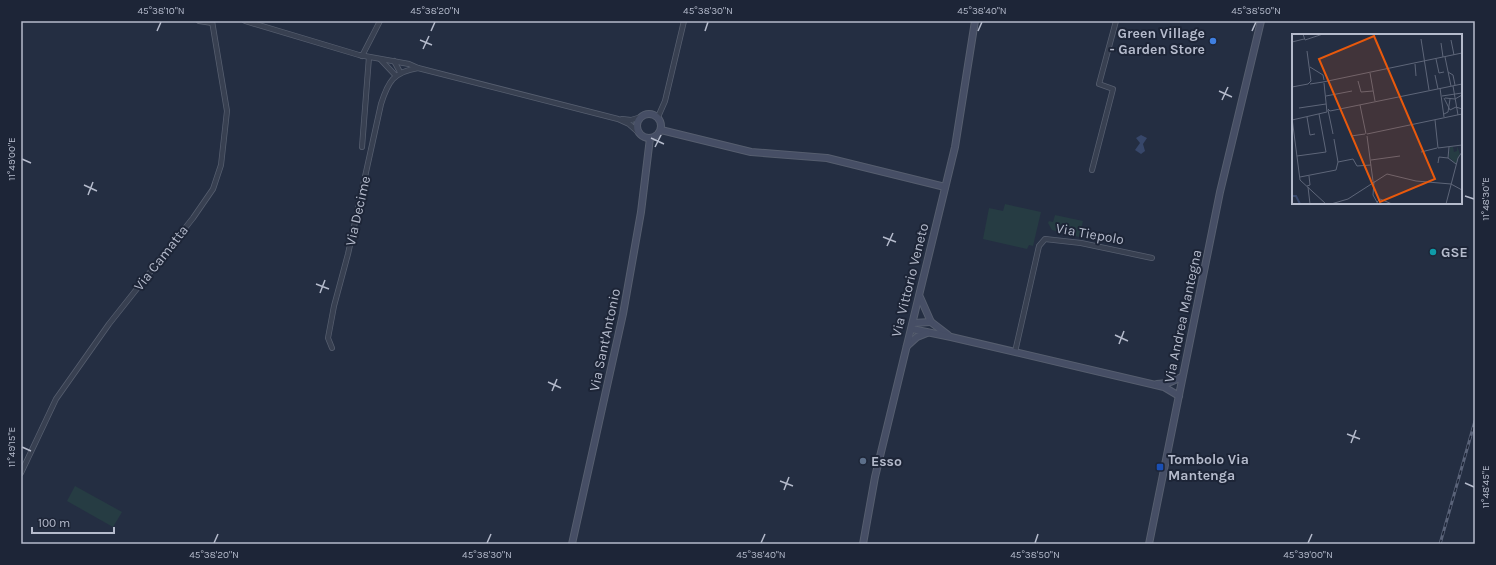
<svg xmlns="http://www.w3.org/2000/svg" width="1496" height="565" font-family="Karla,sans-serif">
<rect width="100%" height="100%" fill="#242e42"/>
<g fill="#263c43">
<polygon points="1005,204 1041,212 1033,246 1029,245 1027,249 983,239 989,208 1003,211"/>
<polygon points="1055,215 1083,221 1079,237 1052,230 1048,223 1049,221 1053,222"/>
<polygon points="75,486 122,512 113,527 67,501"/>
</g>
<polygon fill="#37476a" points="1141,135 1147,138 1143,144 1145,151 1141,154 1135,150 1140,143 1136,138"/>
<g fill="none" stroke-linecap="round" stroke-linejoin="round">
<defs>
<g id="street">
<polyline points="199,21 212,23"/>
<polyline points="245,21 359,55 409,64 418,68 618,119 629,124 639,133"/>
<polyline points="362,56 380,21"/>
<polyline points="381,60 396,76"/>
<polyline points="394,61 400,72"/>
<polyline points="658,117 665,101 684,21"/>
<polyline points="622,119 631,120 641,117"/>
<polyline points="362,147 369,57"/>
<polyline points="1092,170 1113,89 1099,84 1116,21"/>
<path d="M332,348l-4,-10 6,-32 14,-52 33,-150c7,-22 12,-32 37,-36"/>
<polyline points="1015,352 1039,246 1045,239 1081,243 1152,258"/>
<polyline points="21,473 56,399 109,324 193,218 213,189 221,165 227,111 212,21"/>
</g>
<g id="secondary">
<circle cx="649" cy="126" r="12"/>
<polyline points="661,130 751,152 827,158 945,187"/>
<polyline points="920,297 931,322 948,335"/>
<polyline points="913,323 931,322"/>
<polyline points="912,329 951,337 1164,387 1179,396"/>
<polyline points="907,346 917,337 927,333"/>
<polyline points="1157,384 1168,383 1182,377"/>
<polyline points="572,544 623,314 641,212 650,138"/>
<polyline points="863,544 875,477 955,147 975,21"/>
<polyline points="1149,544 1220,192 1261,21"/>
</g>
</defs>
<use href="#street" stroke="#565e6f" stroke-width="6"/>
<use href="#secondary" stroke="#565e6f" stroke-width="8"/>
<use href="#street" stroke="#384051" stroke-width="4.5"/>
<use href="#secondary" stroke="#464e65" stroke-width="6"/>
<defs>
<polyline id="rail" points="1440,544 1475,421"/>
</defs>
<use href="#rail" stroke="#5a6379" stroke-width="3"/>
<use href="#rail" stroke="#1d2537" stroke-width="1.5" stroke-dasharray="4.5" stroke-linecap="butt"/>
</g>
<path fill="none" stroke="#b5bbcc" stroke-width="1.5" d="M157,31l4,-9M431,31l4,-9M705,31l3,-9M978,31l4,-9M1252,31l4,-9M420,40l12,5M423,49l6,-13M1219,91l13,6M1222,100l6,-13M651,138l13,6M655,147l6,-12M22,159l9,4M84,185l13,6M88,195l5,-13M1465,196l9,3M883,237l13,5M887,246l6,-13M316,284l13,5M320,293l5,-13M1115,335l13,6M1119,344l5,-13M548,382l13,6M552,391l5,-12M1347,434l13,5M1351,443l5,-13M22,447l9,4M780,481l13,5M1465,483l9,4M784,490l5,-13M214,543l4,-9M487,543l4,-9M761,543l4,-9M1035,543l3,-9M1308,543l4,-9"/>
<circle fill="#3f7fe0" stroke="#1d2537" stroke-width="1.5" cx="1213" cy="41" r="4"/>
<circle fill="#0f9aa8" stroke="#1d2537" stroke-width="1.5" cx="1433" cy="252" r="4"/>
<circle fill="#5c6f8a" stroke="#1d2537" stroke-width="1.5" cx="863" cy="461" r="4"/>
<rect fill="#1a4fb4" stroke="#1d2537" stroke-width="1.5" x="1156" y="463" width="8" height="8" rx="2"/>
<g text-anchor="middle" dominant-baseline="central" stroke-width="4" stroke-linejoin="round" paint-order="stroke">
<g font-size="14" font-weight="bold" fill="#b5bbcc" stroke="#1d2537" text-anchor="start">
<text x="1205" y="33" text-anchor="end">Green Village<tspan x="1205" dy="16">- Garden Store</tspan></text>
<text x="1441" y="252">GSE</text>
<text x="1168" y="459">Tombolo Via<tspan x="1168" dy="16">Mantenga</tspan></text>
<text x="871" y="461">Esso</text>
</g>
<g font-size="14" fill="#b5bbcc" stroke="#1d2537">
<text transform="translate(358 211) rotate(-77)">Via Decime</text>
<text transform="translate(1090 234) rotate(10)">Via Tiepolo</text>
<text transform="translate(161 258) rotate(-52)">Via Camatta</text>
<text transform="translate(910 280) rotate(-76)">Via Vittorio Veneto</text>
<text transform="translate(1183 316) rotate(-78)">Via Andrea Mantegna</text>
<text transform="translate(605 340) rotate(-78)">Via Sant'Antonio</text>
</g>
</g>
<g transform="translate(1292 34)">
<rect width="170" height="170" fill="#242e42"/>
<path d="M165,112l3,8 -4,10 -7,-7 1,-10h3l1,5 3,-1z" fill="#263c43"/>
<path fill="none" stroke="#37476a" stroke-width="2" d="M0,162h4l4,8"/>
<path fill="none" stroke="#5e6679" stroke-width="1" d="M11,0l2,6 18,-6M129,5l8,51M159,6l3,15M0,8l12,-3M149,9l2,14M153,23l6,29M144,25l3,14 5,-1M123,30l1,12M18,33l13,8 1,5M156,38l5,3 2,10M78,39l5,28M143,41l3,14M66,47l3,11 12,-1M31,48l139,-29M18,50l13,-2M161,52l5,29M0,53l16,-3 3,-3 -4,-30M148,54l4,29M34,62l26,-5M150,62l20,-3M152,64l6,12 6,-3 6,2M153,64l10,1 7,-4M68,71l6,29M7,74l27,-4M36,75l2,2 132,-27M36,76l5,24M152,80l4,-2 2,-13M15,83l3,18 5,-1M0,84l8,62 26,24M0,86l35,-8 -3,-29M143,86l3,28 24,-3M75,100l95,-20M59,102l14,-2M75,102l6,45M157,113l-1,11 8,6M129,118l16,-4M5,122l29,-4 -7,-38M79,126l29,-4M46,128l15,-3 4,7 14,-1M146,129l1,-6 9,1M8,143l36,-7 2,-8 -4,-23M82,147l-1,14 5,9M15,152l3,-1 -1,-9M16,153l2,17M85,168l3,-3 12,5M39,170l17,-5 39,-25 29,7 35,3 11,6M154,170l12,-46 4,-6"/>
<path fill="#e8590c" fill-opacity="0.15" stroke="#e8590c" stroke-width="2" d="M82,2l61,143 -55,23 -61,-143z"/>
<rect width="170" height="170" fill="none" stroke="#b5bbcc" stroke-width="2"/>
</g>
<rect width="1496" height="565" fill="none" stroke="#1d2537" stroke-width="44"/>
<path d="M32 527v6h82v-6" fill="none" stroke="#b5bbcc" stroke-width="2"/>
<text x="38" y="527" font-size="12" fill="#b5bbcc" stroke="#1d2537" stroke-width="3" paint-order="stroke">100 m</text>
<rect x="22" y="22" width="1452" height="521" fill="none" stroke="#b5bbcc" stroke-width="1.5"/>
<g font-size="10" text-anchor="middle" fill="#b5bbcc">
<text x="161" y="14">45°38'10"N</text>
<text x="435" y="14">45°38'20"N</text>
<text x="708" y="14">45°38'30"N</text>
<text x="982" y="14">45°38'40"N</text>
<text x="1256" y="14">45°38'50"N</text>
<text transform="translate(11 159) rotate(-90)" y="4">11°49'00"E</text>
<text transform="translate(1485 199) rotate(-90)" y="4">11°48'30"E</text>
<text transform="translate(11 447) rotate(-90)" y="4">11°49'15"E</text>
<text transform="translate(1485 487) rotate(-90)" y="4">11°48'45"E</text>
<text x="214" y="558">45°38'20"N</text>
<text x="487" y="558">45°38'30"N</text>
<text x="761" y="558">45°38'40"N</text>
<text x="1035" y="558">45°38'50"N</text>
<text x="1308" y="558">45°39'00"N</text>
</g>
</svg>
